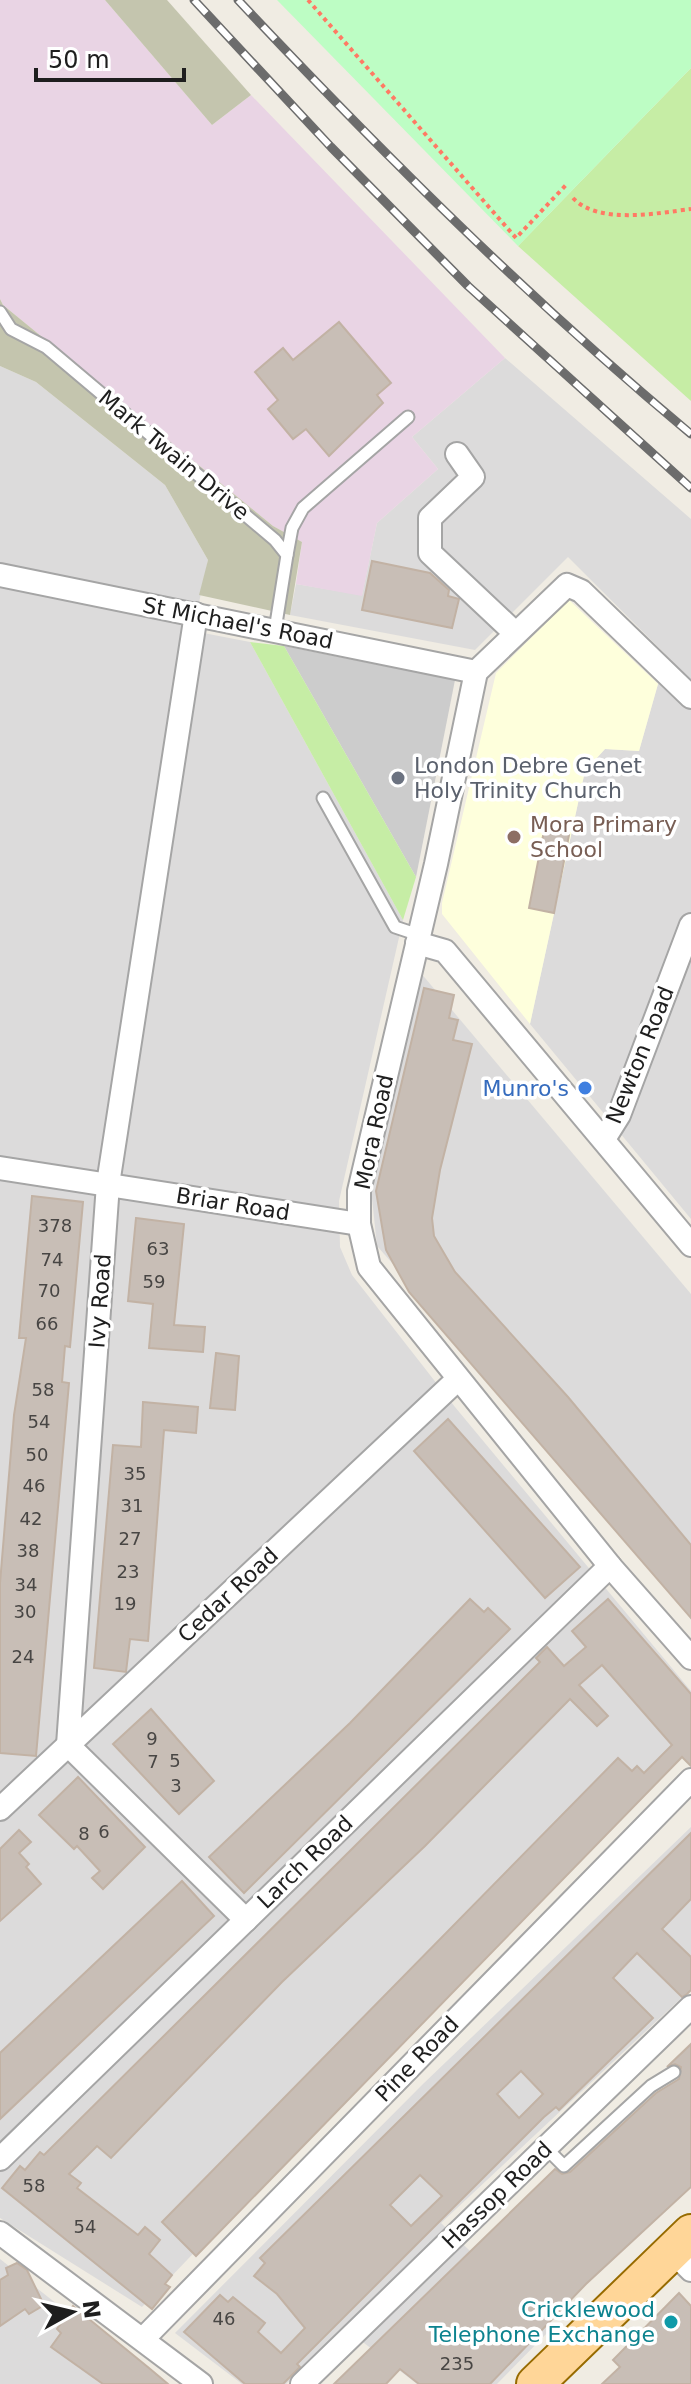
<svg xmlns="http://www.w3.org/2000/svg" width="691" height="2384" font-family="'DejaVu Sans',sans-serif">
<rect width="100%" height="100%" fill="#f0ece3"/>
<g fill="#dcdbdb">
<polygon points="505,358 691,519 691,1219 530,1024 585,771 605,749 639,751 658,684 682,671 568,557 475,650 290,615 296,584 362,595 377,523 438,469 412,437"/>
<polygon points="0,366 36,382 165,485 208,560 193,631 250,642 403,920 339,1201 340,1247 352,1275 455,1407 691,1691 691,1734 142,2307 0,2218"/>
<polygon points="420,972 691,1294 691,1600 377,1246 371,1189 381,1126"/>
<polygon points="691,1827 691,1989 441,2223 551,2329 497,2384 417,2384 346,2329 286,2384 242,2384 175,2333 423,2084"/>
<polygon points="0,2259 158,2384 0,2384"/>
</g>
<polygon fill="#e9d4e4" points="0,0 105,0 212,125 251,95 505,358 412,437 438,469 377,523 362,596 296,584 302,542 273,526 3,305 0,299"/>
<polygon fill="#feffdc" points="569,600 658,684 639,751 605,749 585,771 530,1024 442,914 442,903 496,673"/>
<polygon fill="#ccc" points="284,646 455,680 416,877"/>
<g fill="#c4c5ae">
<polygon points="105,0 167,0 251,95 212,125"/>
<polygon points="0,299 3,305 273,526 302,542 290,615 199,595 208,560 165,485 36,382 0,366"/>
</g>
<g fill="#c6eda5">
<polygon points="691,68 691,401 518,246"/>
<polygon points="250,642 284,646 416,877 403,920"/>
</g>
<polygon fill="#bdfdc4" points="277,0 691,0 691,68 518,246"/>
<g fill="#c8beb6" stroke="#c2b2a4" stroke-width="2" fill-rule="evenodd">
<polygon points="339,322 391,383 377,395 383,403 329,456 306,429 293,439 268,409 278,400 255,372 283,348 293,360"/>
<polygon points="372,561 430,573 449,590 448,596 459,599 452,628 362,610"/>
<polygon points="544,831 569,835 554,913 529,908"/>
<polygon points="424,988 454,995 449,1018 458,1020 453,1040 472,1044 440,1170 432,1218 434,1236 455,1272 568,1397 691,1545 691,1618 409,1292 386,1250 376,1191"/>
<polygon points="32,1196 83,1202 70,1347 65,1346 62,1382 69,1383 36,1756 0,1753 0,1583 14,1415 26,1338 19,1338"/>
<polygon points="136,1218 184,1224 174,1325 205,1327 203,1352 149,1348 153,1304 128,1301"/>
<polygon points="216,1353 239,1356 235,1410 210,1408"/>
<polygon points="143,1402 198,1407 196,1433 164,1430 148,1641 130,1639 126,1672 94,1668 113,1445 141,1447"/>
<polygon points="448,1419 580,1567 545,1598 414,1451"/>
<polygon points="470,1599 484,1612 488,1608 510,1629 244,1893 209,1857 350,1723"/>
<polygon points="608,1599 691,1694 691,1766 682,1757 196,2256 162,2222 618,1758 632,1771 637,1766 644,1773 672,1745 602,1665 579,1685 608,1716 597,1726 570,1699 425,1846 282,1982 111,2158 97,2146 69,2174 81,2183 77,2188 138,2235 145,2227 160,2240 149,2254 172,2275 165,2284 170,2287 152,2309 2,2188 20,2166 25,2170 40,2152 44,2155 540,1662 536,1658 547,1647 564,1666 586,1647 572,1631"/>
<polygon points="151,1709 214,1781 179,1814 113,1744"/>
<polygon points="78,1777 145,1847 103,1889 92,1878 100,1871 77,1846 74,1849 39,1815"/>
<polygon points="19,1830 31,1842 19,1853 29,1864 26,1867 41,1884 0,1921 0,1849"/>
<path d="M691,1833v66l-29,30 29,28v33l-4,4 -5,3 -45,-44 -24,25 40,40 -94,92 -3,-3 -12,10 -247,247 3,3 -17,17h-38l-61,-52 36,-37 8,7 5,-5 32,26 -7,9 23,21 24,-25 -28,-34 -23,-18 11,-13 -5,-5zM521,2071l22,23 -24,24 -22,-24zM420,2175l22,21 -31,30 -21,-21z"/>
<polygon points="182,1881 214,1916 0,2119 0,2053"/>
<polygon points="691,2044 691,2187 586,2284 490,2384 419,2384 400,2369 386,2384 334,2384 555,2169 562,2174 570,2172 656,2093 679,2079 681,2067 675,2064 667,2067"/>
<polygon points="17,2263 27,2270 44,2305 29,2314 25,2309 0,2326 0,2280 8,2275 6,2268"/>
<polygon points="679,2293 691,2306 691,2384 602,2384 620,2367 613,2360"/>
<polygon points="73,2306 149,2368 168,2384 103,2384 51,2347 61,2333 57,2329"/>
</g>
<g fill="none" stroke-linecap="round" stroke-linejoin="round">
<defs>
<g id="lane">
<polyline points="0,312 11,329 46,347 275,540 287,555 275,630"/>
<polyline points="287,555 292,528 303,508 408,417"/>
<polyline points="323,798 395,927 419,935"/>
<polyline points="546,2148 564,2166 651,2086 674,2072"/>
</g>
<g id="street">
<polyline points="457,454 473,477 430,518 430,553 515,633"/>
<polyline points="0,575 476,672"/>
<polyline points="196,614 108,1184 68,1745 246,1920"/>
<polyline points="691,697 581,591 567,585 476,672 436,864 359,1191 359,1224 369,1267 610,1566 691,1658"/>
<polyline points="417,943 445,951 691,1245"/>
<polyline points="604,1139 619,1115 691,925"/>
<polyline points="0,1168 359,1224"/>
<polyline points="0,1809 457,1380"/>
<polyline points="0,2159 610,1566"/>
<polyline points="0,2233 201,2384"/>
<polyline points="672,2251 691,2270"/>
<polyline points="144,2338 691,1780"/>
<polyline points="302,2384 691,2007"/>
</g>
<polyline id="primary" points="535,2384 691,2233"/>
</defs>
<use href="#lane" stroke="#a5a5a5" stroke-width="15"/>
<use href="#street" stroke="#a5a5a5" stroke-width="26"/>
<use href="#primary" stroke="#976b00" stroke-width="40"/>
<g stroke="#ff7a64" stroke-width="4" stroke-dasharray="4 4" stroke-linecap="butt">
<polyline points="308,0 516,238 566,185"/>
<path d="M573,198c25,27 85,15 118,11"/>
</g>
<use href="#lane" stroke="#fff" stroke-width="11"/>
<use href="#street" stroke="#fff" stroke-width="22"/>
<use href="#primary" stroke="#ffd698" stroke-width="36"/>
<defs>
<g id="rail">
<polyline points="194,0 331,147 468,286 691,488"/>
<path d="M238,0c144,153 292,300 453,434"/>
</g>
</defs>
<use href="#rail" stroke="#6c6c6c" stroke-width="9"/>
<use href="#rail" stroke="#fff" stroke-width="6" stroke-dasharray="18" stroke-linecap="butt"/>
</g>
<circle fill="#6b7280" stroke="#fff" stroke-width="3" cx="398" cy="778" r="8"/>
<circle fill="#8d6e63" stroke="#fff" stroke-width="3" cx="514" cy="837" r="8"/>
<circle fill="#3f7fe0" stroke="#fff" stroke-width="3" cx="585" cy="1088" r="8"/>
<circle fill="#0f9aa8" stroke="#fff" stroke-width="3" cx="671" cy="2322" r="8"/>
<g text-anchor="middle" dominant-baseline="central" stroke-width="7" stroke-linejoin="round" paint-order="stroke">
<g font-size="18" fill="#484644">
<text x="55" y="1225">378</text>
<text x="158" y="1248">63</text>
<text x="52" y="1259">74</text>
<text x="154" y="1281">59</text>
<text x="49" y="1290">70</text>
<text x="47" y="1323">66</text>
<text x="43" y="1389">58</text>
<text x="39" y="1421">54</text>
<text x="37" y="1454">50</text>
<text x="135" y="1473">35</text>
<text x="34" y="1485">46</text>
<text x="132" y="1505">31</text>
<text x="31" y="1518">42</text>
<text x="130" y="1538">27</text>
<text x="28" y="1550">38</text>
<text x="128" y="1571">23</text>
<text x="26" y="1584">34</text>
<text x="125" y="1603">19</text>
<text x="25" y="1611">30</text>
<text x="23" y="1656">24</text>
<text x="152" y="1738">9</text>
<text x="175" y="1760">5</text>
<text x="153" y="1761">7</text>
<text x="176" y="1785">3</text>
<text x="104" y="1831">6</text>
<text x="84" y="1833">8</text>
<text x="34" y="2185">58</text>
<text x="85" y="2226">54</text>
<text x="224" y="2318">46</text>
<text x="457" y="2363">235</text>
</g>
<g font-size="22" fill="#1e1e1e" stroke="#fff">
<text transform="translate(174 455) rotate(40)">Mark Twain Drive</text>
<text transform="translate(238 623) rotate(11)">St Michael's Road</text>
<text transform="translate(640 1055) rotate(-68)">Newton Road</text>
<text transform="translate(374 1132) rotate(-78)">Mora Road</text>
<text transform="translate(233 1204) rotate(9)">Briar Road</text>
<text transform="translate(100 1301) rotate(-86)">Ivy Road</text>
<text transform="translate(228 1595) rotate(-43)">Cedar Road</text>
<text transform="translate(305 1862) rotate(-44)">Larch Road</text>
<text transform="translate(417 2059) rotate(-46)">Pine Road</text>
<text transform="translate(497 2195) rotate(-44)">Hassop Road</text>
</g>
<g font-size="22" fill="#5b616d" stroke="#fff" text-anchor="start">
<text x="414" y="765">London Debre Genet<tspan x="414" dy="25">Holy Trinity Church</tspan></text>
</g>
<g font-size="22" fill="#785e54" stroke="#fff" text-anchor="start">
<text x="530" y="824">Mora Primary<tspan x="530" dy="25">School</tspan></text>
</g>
<g font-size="22" fill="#366cbe" stroke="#fff" text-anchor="end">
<text x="569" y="1088">Munro's</text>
</g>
<g font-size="22" fill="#0d838f" stroke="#fff" text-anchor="end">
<text x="655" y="2309">Cricklewood<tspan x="655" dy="25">Telephone Exchange</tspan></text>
</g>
</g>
<g transform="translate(72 2312) rotate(82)" stroke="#ffffff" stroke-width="6" paint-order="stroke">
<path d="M0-6L14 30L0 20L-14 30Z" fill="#1e1e1e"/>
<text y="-12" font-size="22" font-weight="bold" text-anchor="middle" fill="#1e1e1e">N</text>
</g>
<path d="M36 68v12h148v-12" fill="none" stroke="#1e1e1e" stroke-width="4"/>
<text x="48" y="68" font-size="24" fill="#1e1e1e" stroke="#ffffff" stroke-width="6" paint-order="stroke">50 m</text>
</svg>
